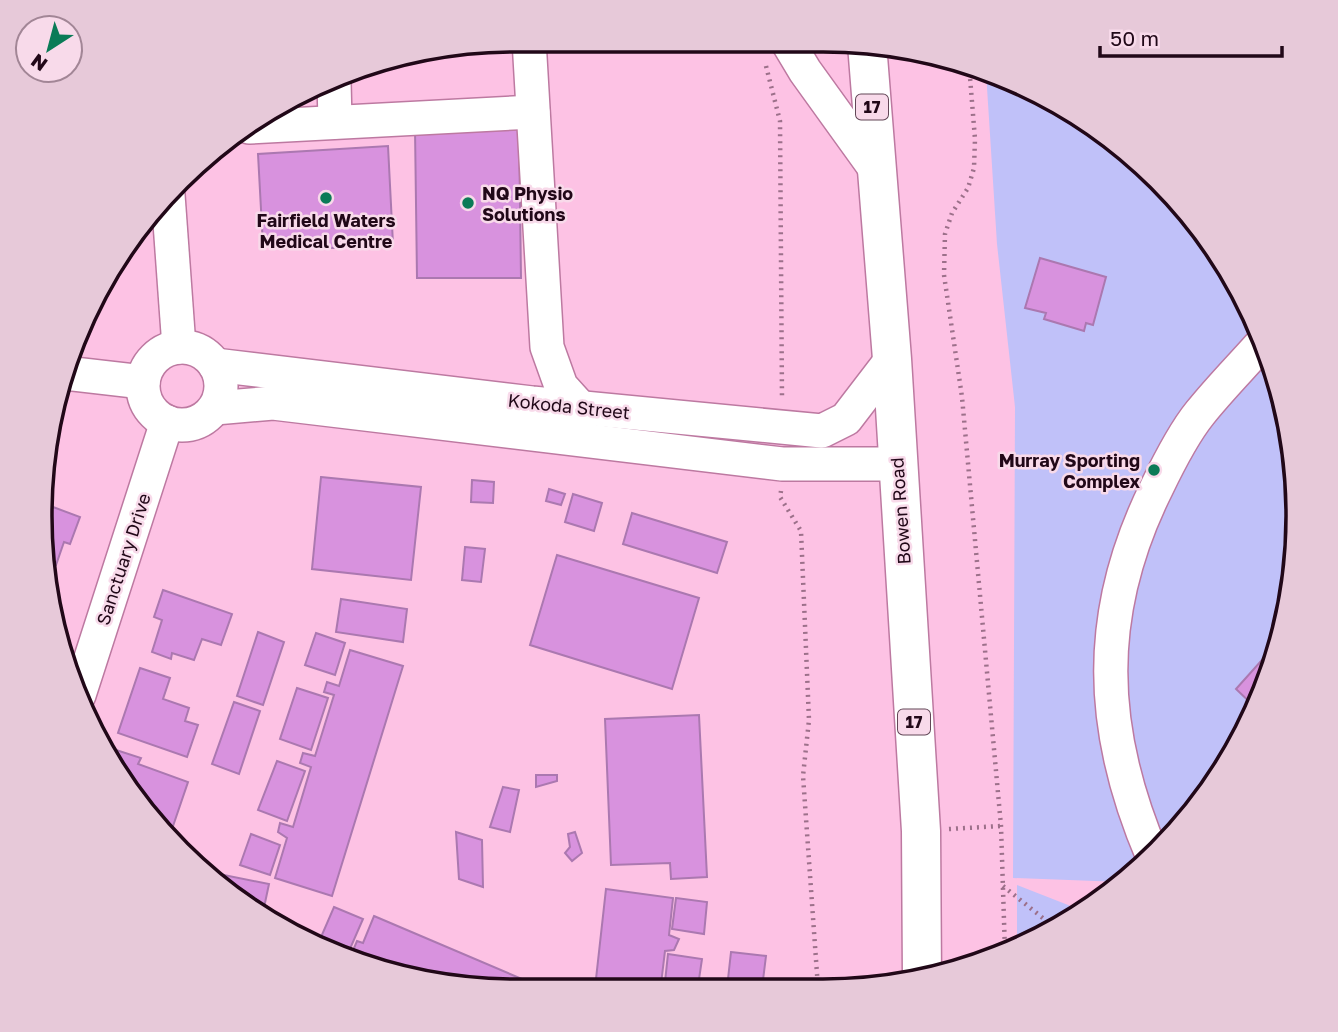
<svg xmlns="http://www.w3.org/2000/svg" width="1338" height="1032" font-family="'Golos Text',sans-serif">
<rect width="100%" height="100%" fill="#fdc2e4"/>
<g fill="#c0c1f9">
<path d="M986,72c42,15 91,38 126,67 19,17 36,39 54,58 17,18 36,35 51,54 25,32 46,86 57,125 56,185 -1,382 -152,506l-109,-4 2,-471 -18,-163z"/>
<polygon points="1017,885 1086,912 1017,946"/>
</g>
<g fill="#d892de" stroke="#ab78b0" stroke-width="2">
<polygon points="415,129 519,129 521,278 417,278"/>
<polygon points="388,146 393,244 334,242 334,248 263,246 258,154"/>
<polygon points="1040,258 1106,277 1093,325 1086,323 1084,331 1044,319 1046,313 1025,308"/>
<polygon points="321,477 421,487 411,580 312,569"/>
<polygon points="472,480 494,482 493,503 471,502"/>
<polygon points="549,489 565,494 561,505 546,501"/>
<polygon points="573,494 602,503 594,531 565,522"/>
<polygon points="53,507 80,517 70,544 64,542 56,565 44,561 41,547 45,514 50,516"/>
<polygon points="632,513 727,542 717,573 623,544"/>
<polygon points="465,547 485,549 481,582 462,580"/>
<polygon points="557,555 699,598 672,689 530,645"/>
<polygon points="163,590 232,614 221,645 202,639 194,660 172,653 171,659 152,652 162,620 154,617"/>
<polygon points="341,599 407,609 403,642 336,632"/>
<polygon points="258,632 284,642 263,705 237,696"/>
<polygon points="316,633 345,643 335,675 305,665"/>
<polygon points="1279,641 1261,698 1256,708 1236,689"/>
<polygon points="350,650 403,666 332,896 275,878 287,838 278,832 280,823 293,827 311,767 300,763 303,753 315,756 334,695 324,692 327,682 339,686"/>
<polygon points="140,668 170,678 163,699 189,708 185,721 198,725 187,757 118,733"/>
<polygon points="297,688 328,698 311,750 280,739"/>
<polygon points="234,702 260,711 239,774 212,764"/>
<polygon points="699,715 707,877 671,879 670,863 611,865 605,719"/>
<polygon points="113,749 141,758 138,764 188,782 172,829 156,824 120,780 110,758"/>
<polygon points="277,761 305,771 287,821 258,810"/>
<polygon points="536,775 557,775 557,781 536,787"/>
<polygon points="503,787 519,790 510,832 490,827"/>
<polygon points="456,832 482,840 483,887 459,879"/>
<polygon points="575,832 582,853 572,861 565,853 570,847 568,834"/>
<polygon points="251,834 280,845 270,875 240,865"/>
<polygon points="209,872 269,884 262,917 208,876"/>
<polygon points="606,889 673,898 669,935 679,939 674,950 665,951 661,984 674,985 674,988 595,988"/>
<polygon points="676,898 707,902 704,934 672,929"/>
<polygon points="334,907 363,919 346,958 318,944"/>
<polygon points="374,916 543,988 454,988 363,966 349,960 357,941 363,943"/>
<polygon points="731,952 766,956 762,988 727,988"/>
<polygon points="668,954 702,959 698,986 665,982"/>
</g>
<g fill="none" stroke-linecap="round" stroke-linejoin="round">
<defs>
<g id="minor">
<polyline points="529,40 547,347 561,386 580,407"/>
<polyline points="787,41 805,71 877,171"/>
<polyline points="334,81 335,122"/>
<polyline points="249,127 533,112"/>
<polyline points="168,195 179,347"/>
<circle cx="182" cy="386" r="39"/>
<polyline points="215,365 532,403 822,431 846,419 892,359"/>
<polyline points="65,373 143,382"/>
<polyline points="215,408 273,403 782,464 897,464"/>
<polyline points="79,695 167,422"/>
<path d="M1153,857c-55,-128 -59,-244 4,-370 12,-25 26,-53 43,-74 20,-25 43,-48 64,-72"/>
</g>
<polyline id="major" points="867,44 892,359 921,831 922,979"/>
</defs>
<use href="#minor" stroke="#bd79a1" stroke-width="36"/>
<use href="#major" stroke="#bd79a1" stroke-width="41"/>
<g stroke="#9c708a" stroke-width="4.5" stroke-dasharray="2 5" stroke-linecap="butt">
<polyline points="969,65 975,139 974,168 968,188 952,213 945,234 944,275 962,397 1001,826 1005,952"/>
<polyline points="766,66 780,121 782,399"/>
<polyline points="781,491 780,497 801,531 809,720 803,776 818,988"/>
<polyline points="949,829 1001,826"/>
<polyline points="1003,886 1054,927"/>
</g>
<use href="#minor" stroke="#fff" stroke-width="33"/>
<use href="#major" stroke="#fff" stroke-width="38"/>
</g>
<g fill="#0b7b57" stroke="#f8daea" stroke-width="2.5">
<circle cx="326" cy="198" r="7"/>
<circle cx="468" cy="203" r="7"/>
<circle cx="1154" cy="470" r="7"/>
</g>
<g text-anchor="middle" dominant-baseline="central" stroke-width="5" stroke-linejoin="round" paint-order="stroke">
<g fill="#f8daea" stroke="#624757" stroke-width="2">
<rect x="856" y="94.5" width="32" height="25" rx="5"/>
<rect x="898" y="709.5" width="32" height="25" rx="5"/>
</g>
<g font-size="16" font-weight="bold" fill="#210818">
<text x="872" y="107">17</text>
<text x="914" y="722">17</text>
</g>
<g font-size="18" font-weight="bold" fill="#210818" stroke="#f8daea" text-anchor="start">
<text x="482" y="193">NQ Physio<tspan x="482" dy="21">Solutions</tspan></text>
<text x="326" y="220" text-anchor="middle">Fairfield Waters<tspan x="326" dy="21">Medical Centre</tspan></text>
<text x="1140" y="460" text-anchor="end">Murray Sporting<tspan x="1140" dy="21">Complex</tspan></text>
</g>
<g font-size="18" fill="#210818" stroke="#f8daea">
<text transform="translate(569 406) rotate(6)">Kokoda Street</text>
<text transform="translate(900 511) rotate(-94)">Bowen Road</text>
<text transform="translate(123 559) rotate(-72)">Sanctuary Drive</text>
</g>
</g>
<path d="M0 0H1338V1032H0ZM515 52H823A463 463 0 0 1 1286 515V516A463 463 0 0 1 823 979H515A463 463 0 0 1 52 516V515A463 463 0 0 1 515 52Z" fill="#e7c9d9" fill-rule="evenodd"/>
<path fill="none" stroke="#210818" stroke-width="3.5" d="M515 52H823A463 463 0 0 1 1286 515V516A463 463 0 0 1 823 979H515A463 463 0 0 1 52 516V515A463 463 0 0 1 515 52Z"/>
<g transform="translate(49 49) rotate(216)"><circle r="33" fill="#f8daea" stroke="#a28696" stroke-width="2"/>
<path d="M0-5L12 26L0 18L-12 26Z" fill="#0b7b57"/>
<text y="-10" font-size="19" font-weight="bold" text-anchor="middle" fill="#210818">N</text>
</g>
<path d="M1100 46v10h182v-10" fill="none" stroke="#210818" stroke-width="3.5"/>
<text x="1110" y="46" font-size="21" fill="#210818" stroke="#f8daea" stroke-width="5" paint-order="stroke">50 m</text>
</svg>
